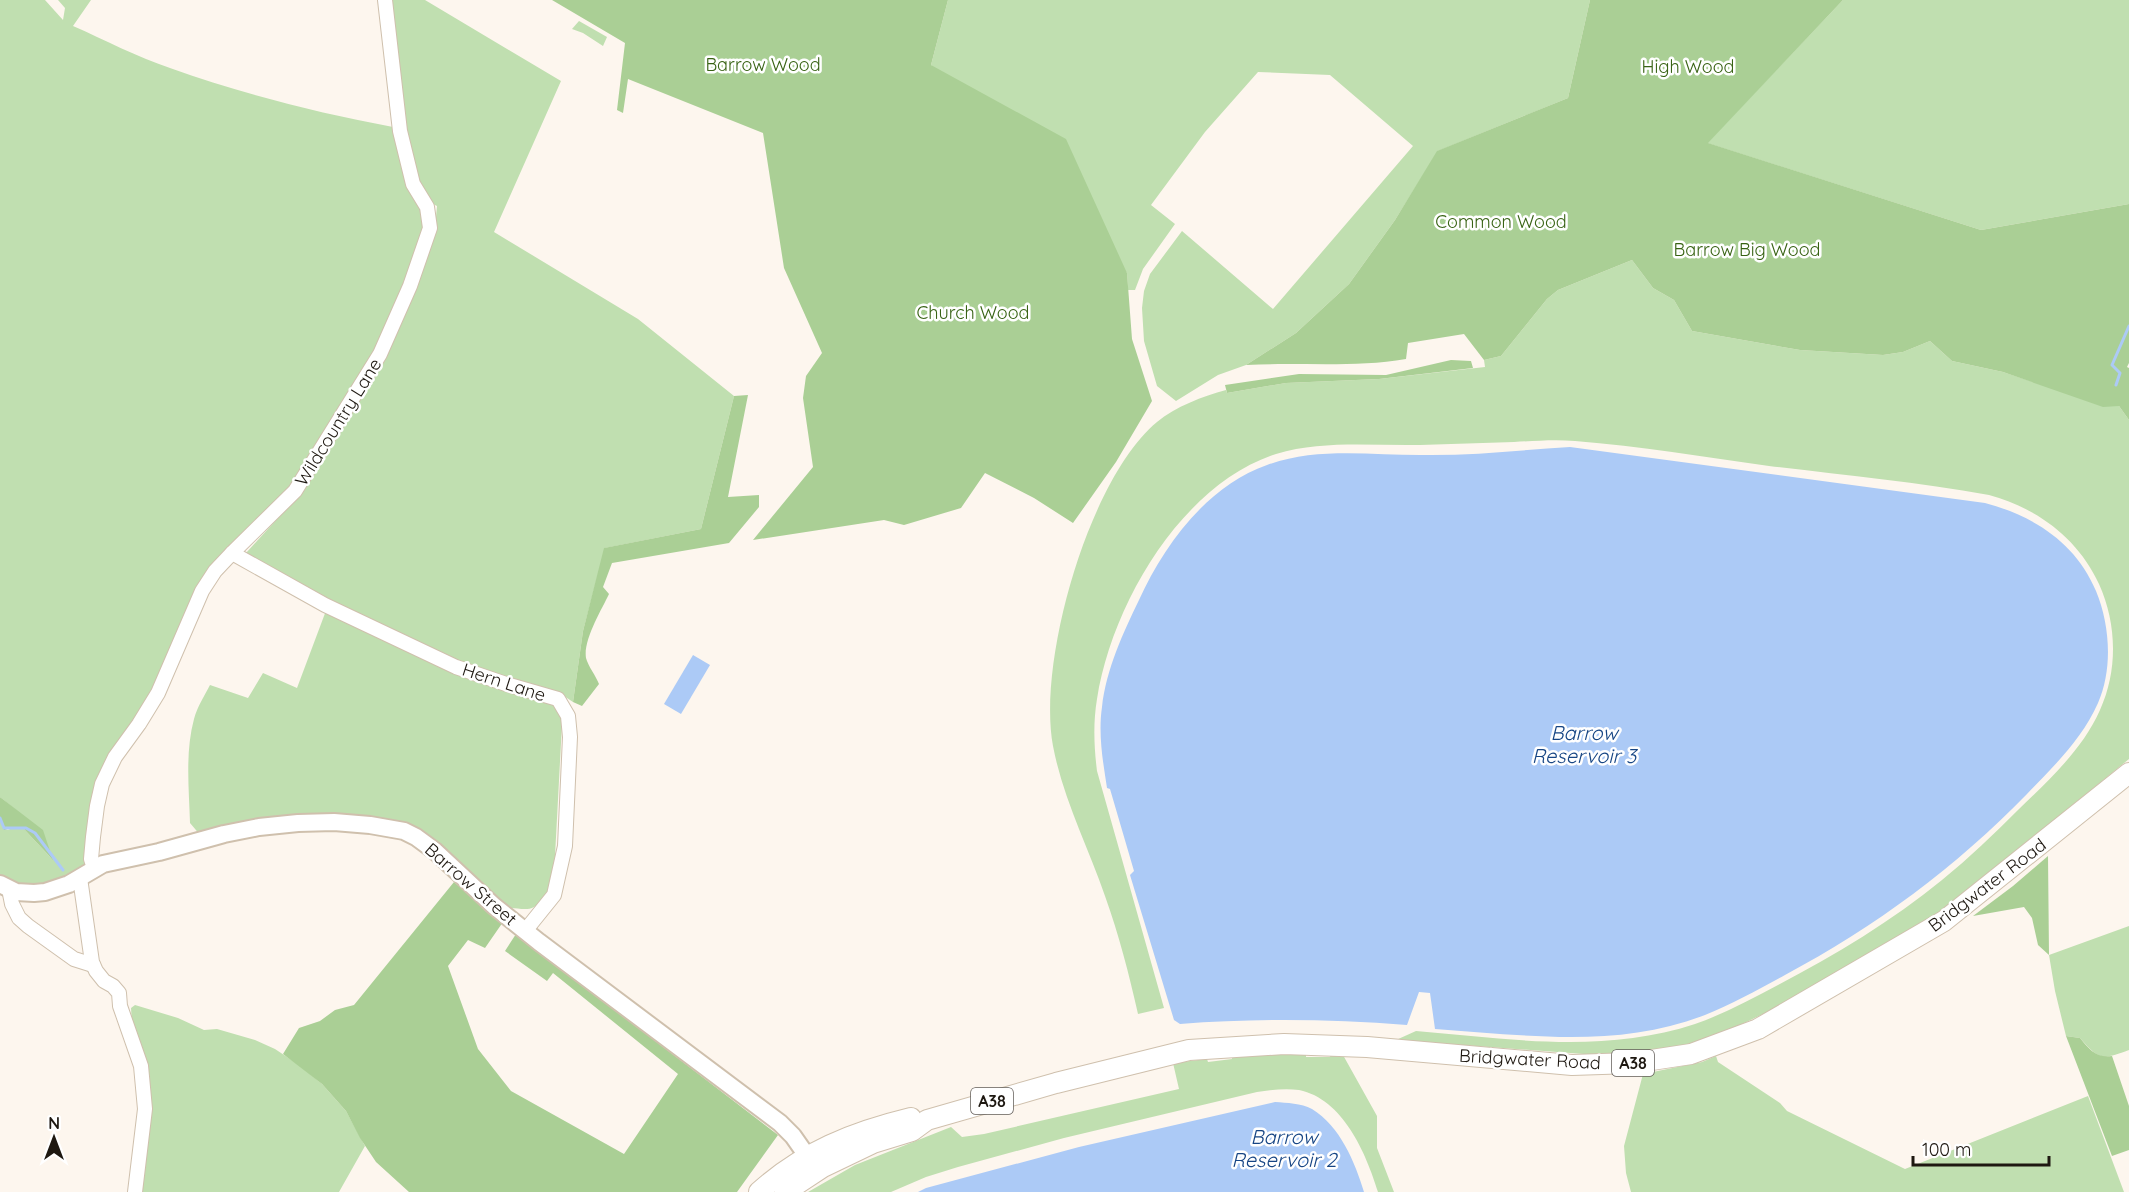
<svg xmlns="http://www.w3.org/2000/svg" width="2129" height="1192" font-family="Quicksand,sans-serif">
<rect width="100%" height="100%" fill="#fdf6ee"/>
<g fill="#c0dfb0">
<path d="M0,0h45l18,20 2,-12 -7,-8h33l-18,26c32,14 64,31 97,42 73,26 147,45 223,59l29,82 2,25 -48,119 -31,50 -65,97 -46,46 -68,120 -53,90 -28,112 -16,11 -38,10 -31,-9v-61l4,10 3,1 10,-3 6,1 29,31 -36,-49 -16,-13z"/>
<polygon points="390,0 425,0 561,81 494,232 638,319 734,396 701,529 605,548 583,631 573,702 558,692 460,665 270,572 246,553 290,505 404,313 429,253 435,228 437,206 427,201 421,193 405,136"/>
<polygon points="948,0 1590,0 1568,98 1438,151 1395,220 1349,284 1296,333 1246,365 1218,375 1176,401 1157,386 1144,341 1142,308 1144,291 1150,274 1182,231 1273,309 1413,146 1330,75 1258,72 1205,132 1151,205 1175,224 1143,269 1135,290 1128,290 1127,273 931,65"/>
<polygon points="1843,0 2129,0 2129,204 1981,230 1707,143"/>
<polygon points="579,21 607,37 603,46 583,33 572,29"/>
<path d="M1632,260l21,28 21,12 18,31 108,19 83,5 20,-3 27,-11 22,20 51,11 103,34h13l10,14v339l-165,135 -33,24 -153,89 -53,25 -37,12 -26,5 -28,4 -37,2 -201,-15 20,-9c93,8 188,23 279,-7 29,-10 56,-25 83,-39 57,-30 114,-64 164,-105 27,-22 52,-46 76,-70 30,-29 65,-61 82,-100 18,-40 17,-86 -1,-126 -21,-46 -62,-76 -110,-89 -73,-13 -147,-20 -220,-29 -65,-9 -129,-20 -194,-25 -20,-2 -41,0 -61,1 -31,1 -63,2 -94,3 -48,1 -97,-5 -144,9 -95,31 -164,150 -179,245 -4,24 -3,48 0,72l67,237 -26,6c-9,-40 -19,-79 -33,-118 -17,-50 -42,-97 -52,-150 -16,-84 36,-268 104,-324 18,-15 46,-26 69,-32l1,3 59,-10 93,-4 106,-12 -1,-7 17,-4 46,-57 11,-9z"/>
<path d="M327,608l229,98 5,9 1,9 -7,132c-2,17 -4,43 -21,51 -7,4 -16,1 -23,1l-131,-87 -179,15 -11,-13c-1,-34 -5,-71 4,-104 3,-12 11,-24 16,-34l38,13 15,-25 34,15z"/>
<path d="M2129,926v124c-27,10 -30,10 -49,-12l-14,-2 -11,-45 -6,-36z"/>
<polygon points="135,1005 178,1018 204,1030 217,1029 255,1040 275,1049 299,1065 322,1084 346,1111 365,1146 339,1192 140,1192 151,1093 141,1046 132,1023 131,1008"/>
<path d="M1306,1054v3h24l1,-3 12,1 34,61v32l17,44h-16c-12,-39 -35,-93 -79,-102 -14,-2 -29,0 -42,2l-193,46 -106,29 -32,10 -35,15h-83l47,-27 96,-38 11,10 22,-3 195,-45 -6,-26 34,-4 1,3 24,-3v-3z"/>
<polygon points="1716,1056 1718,1062 1780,1103 1787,1111 1905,1169 2088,1096 2124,1192 1631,1192 1626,1173 1624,1146 1643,1074 1702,1062"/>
</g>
<g fill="#aacf95">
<polygon points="552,0 948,0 931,65 1066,139 1127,273 1132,339 1152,401 1116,462 1073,523 1034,498 985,473 961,508 904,525 884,520 753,540 813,467 803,398 806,376 822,353 784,268 763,133 628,79 623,113 617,110 625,43"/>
<path d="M1590,0h253l-135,143 273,87 148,-26v159l-2,4 2,1v52l-10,-14 -16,1 -100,-35 -51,-11 -22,-20 -27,11 -20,3 -83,-5 -108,-19 -18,-31 -21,-12 -21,-28 -74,30 -11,9 -46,57 -17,4 -20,-26 -56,9 -2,16c-52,9 -107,3 -160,6l50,-32 53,-49 46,-64 42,-69 131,-53z"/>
<polygon points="1451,360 1471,361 1473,368 1379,379 1286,383 1227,393 1225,385 1299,374 1386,375"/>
<path d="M748,395l-20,102 31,-2v12l-30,36 -117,20 -9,24 6,7c-7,15 -26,46 -23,64 2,8 10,18 13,26l-17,22 -9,-4 10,-71 21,-83 97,-19 33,-133z"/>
<polygon points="0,797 43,830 53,860 23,828 17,827 4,830 0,819"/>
<polygon points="2048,856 2049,955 2038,945 2032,918 2024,907 1973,916 2013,886"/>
<polygon points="454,882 503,922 485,948 468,940 448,966 478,1049 511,1091 624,1154 678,1074 553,973 547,981 505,951 516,934 778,1135 737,1192 409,1192 376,1162 360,1138 346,1111 322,1084 283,1054 299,1028 320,1021 335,1010 354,1005"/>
<path d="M2066,1036l14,2c10,12 16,20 32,18l17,50v44l-17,6z"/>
</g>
<g fill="#accaf6">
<path d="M1570,447l415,56c49,13 91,40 111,88 14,34 17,78 2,112 -16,36 -44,63 -71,91 -71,73 -152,133 -242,181 -26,14 -53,29 -80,40 -87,34 -180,20 -270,14l-5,-36 -11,-1 -12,33c-76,-6 -151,-7 -227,-1l-6,-4 -44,-145 4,-4 -24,-82 -3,-1c-4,-26 -9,-54 -5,-81 4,-37 21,-74 37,-107 25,-55 68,-114 128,-135 48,-18 103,-10 153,-10 50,1 101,-5 150,-8z"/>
<polygon points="693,655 710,665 681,714 664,704"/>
<path d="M1275,1102c12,1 26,1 37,7 28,17 43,53 52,83h-446l8,-4 153,-41z"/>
</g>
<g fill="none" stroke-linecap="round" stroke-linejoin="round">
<g stroke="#accaf6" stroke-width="3">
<polyline points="2116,385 2120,373 2112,365 2129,326"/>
<polyline points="0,818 4,828 26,828 35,833 63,870"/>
</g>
<defs>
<g id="minor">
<polyline points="232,553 325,605 456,667 506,684 558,699 568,716 570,737 565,846 554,895 525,931"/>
<polyline points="94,868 91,859 93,837 97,806 102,784 115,757 139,724 158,693 202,591 215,571 232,553 295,491 380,354 410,286 430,228 427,207 413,184 400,131 385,0"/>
<polyline points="80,878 92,962 96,971 104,981 113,986 119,993 120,1006 141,1066 145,1109 135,1192"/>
<polyline points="9,889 12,904 19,918 28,926 74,959 93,965"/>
</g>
<polyline id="major" points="0,884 16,892 34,893 45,892 69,884 103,864 159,852 224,834 259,827 298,823 334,822 370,825 404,831 416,837 435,851 494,906 539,942 780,1123 793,1136 807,1156"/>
<g id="highway">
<path d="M759,1192c44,-40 94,-60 152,-74"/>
<polyline points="785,1192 823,1167 873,1143 912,1131 927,1120 1056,1083 1189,1050 1284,1044 1367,1047 1572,1065 1632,1063 1691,1054 1758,1029 1944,921 2129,773"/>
</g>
</defs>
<use href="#minor" stroke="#cfc0ad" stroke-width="16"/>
<use href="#major" stroke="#cfc0ad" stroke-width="20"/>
<use href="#highway" stroke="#cfc0ad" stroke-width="22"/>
<use href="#minor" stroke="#fff" stroke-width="14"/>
<use href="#major" stroke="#fff" stroke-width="16"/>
<use href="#highway" stroke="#fff" stroke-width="20"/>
</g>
<g text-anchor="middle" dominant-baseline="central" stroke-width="5" stroke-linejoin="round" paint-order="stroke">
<g fill="#fff" stroke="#625d58" stroke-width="1.5">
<rect x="1612" y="1050" width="42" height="26" rx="4.5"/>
<rect x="971" y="1088" width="42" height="26" rx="4.5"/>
</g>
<g font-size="16" font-weight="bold" fill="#1e1811">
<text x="1633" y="1063">A38</text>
<text x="992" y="1101">A38</text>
</g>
<g font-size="18" fill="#386314" stroke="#fff">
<text x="763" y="64">Barrow Wood</text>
<text x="1688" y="66">High Wood</text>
<text x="1501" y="221">Common Wood</text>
<text x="1747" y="249">Barrow Big Wood</text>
<text x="973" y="312">Church Wood</text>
</g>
<g font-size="18" fill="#1e1811" stroke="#fff">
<text transform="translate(338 422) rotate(-58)">Wildcountry Lane</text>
<text transform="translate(504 682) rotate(18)">Hern Lane</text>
<text transform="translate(471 884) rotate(41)">Barrow Street</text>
<text transform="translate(1987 885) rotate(-37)">Bridgwater Road</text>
<text transform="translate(1530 1059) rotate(3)">Bridgwater Road</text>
</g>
<g font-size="20" font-style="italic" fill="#164584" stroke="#fff">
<text x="1584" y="732">Barrow<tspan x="1584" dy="23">Reservoir 3</tspan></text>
<text x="1284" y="1136">Barrow<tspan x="1284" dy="23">Reservoir 2</tspan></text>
</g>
</g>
<g transform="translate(54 1138)" stroke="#ffffff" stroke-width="4.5" paint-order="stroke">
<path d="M0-4.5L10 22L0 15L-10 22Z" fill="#1e1811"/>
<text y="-9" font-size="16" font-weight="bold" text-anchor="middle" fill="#1e1811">N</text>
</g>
<path d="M1913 1156v9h136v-9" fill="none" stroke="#1e1811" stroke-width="3"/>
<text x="1922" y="1156" font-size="18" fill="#1e1811" stroke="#ffffff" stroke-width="4.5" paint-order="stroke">100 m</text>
</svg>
